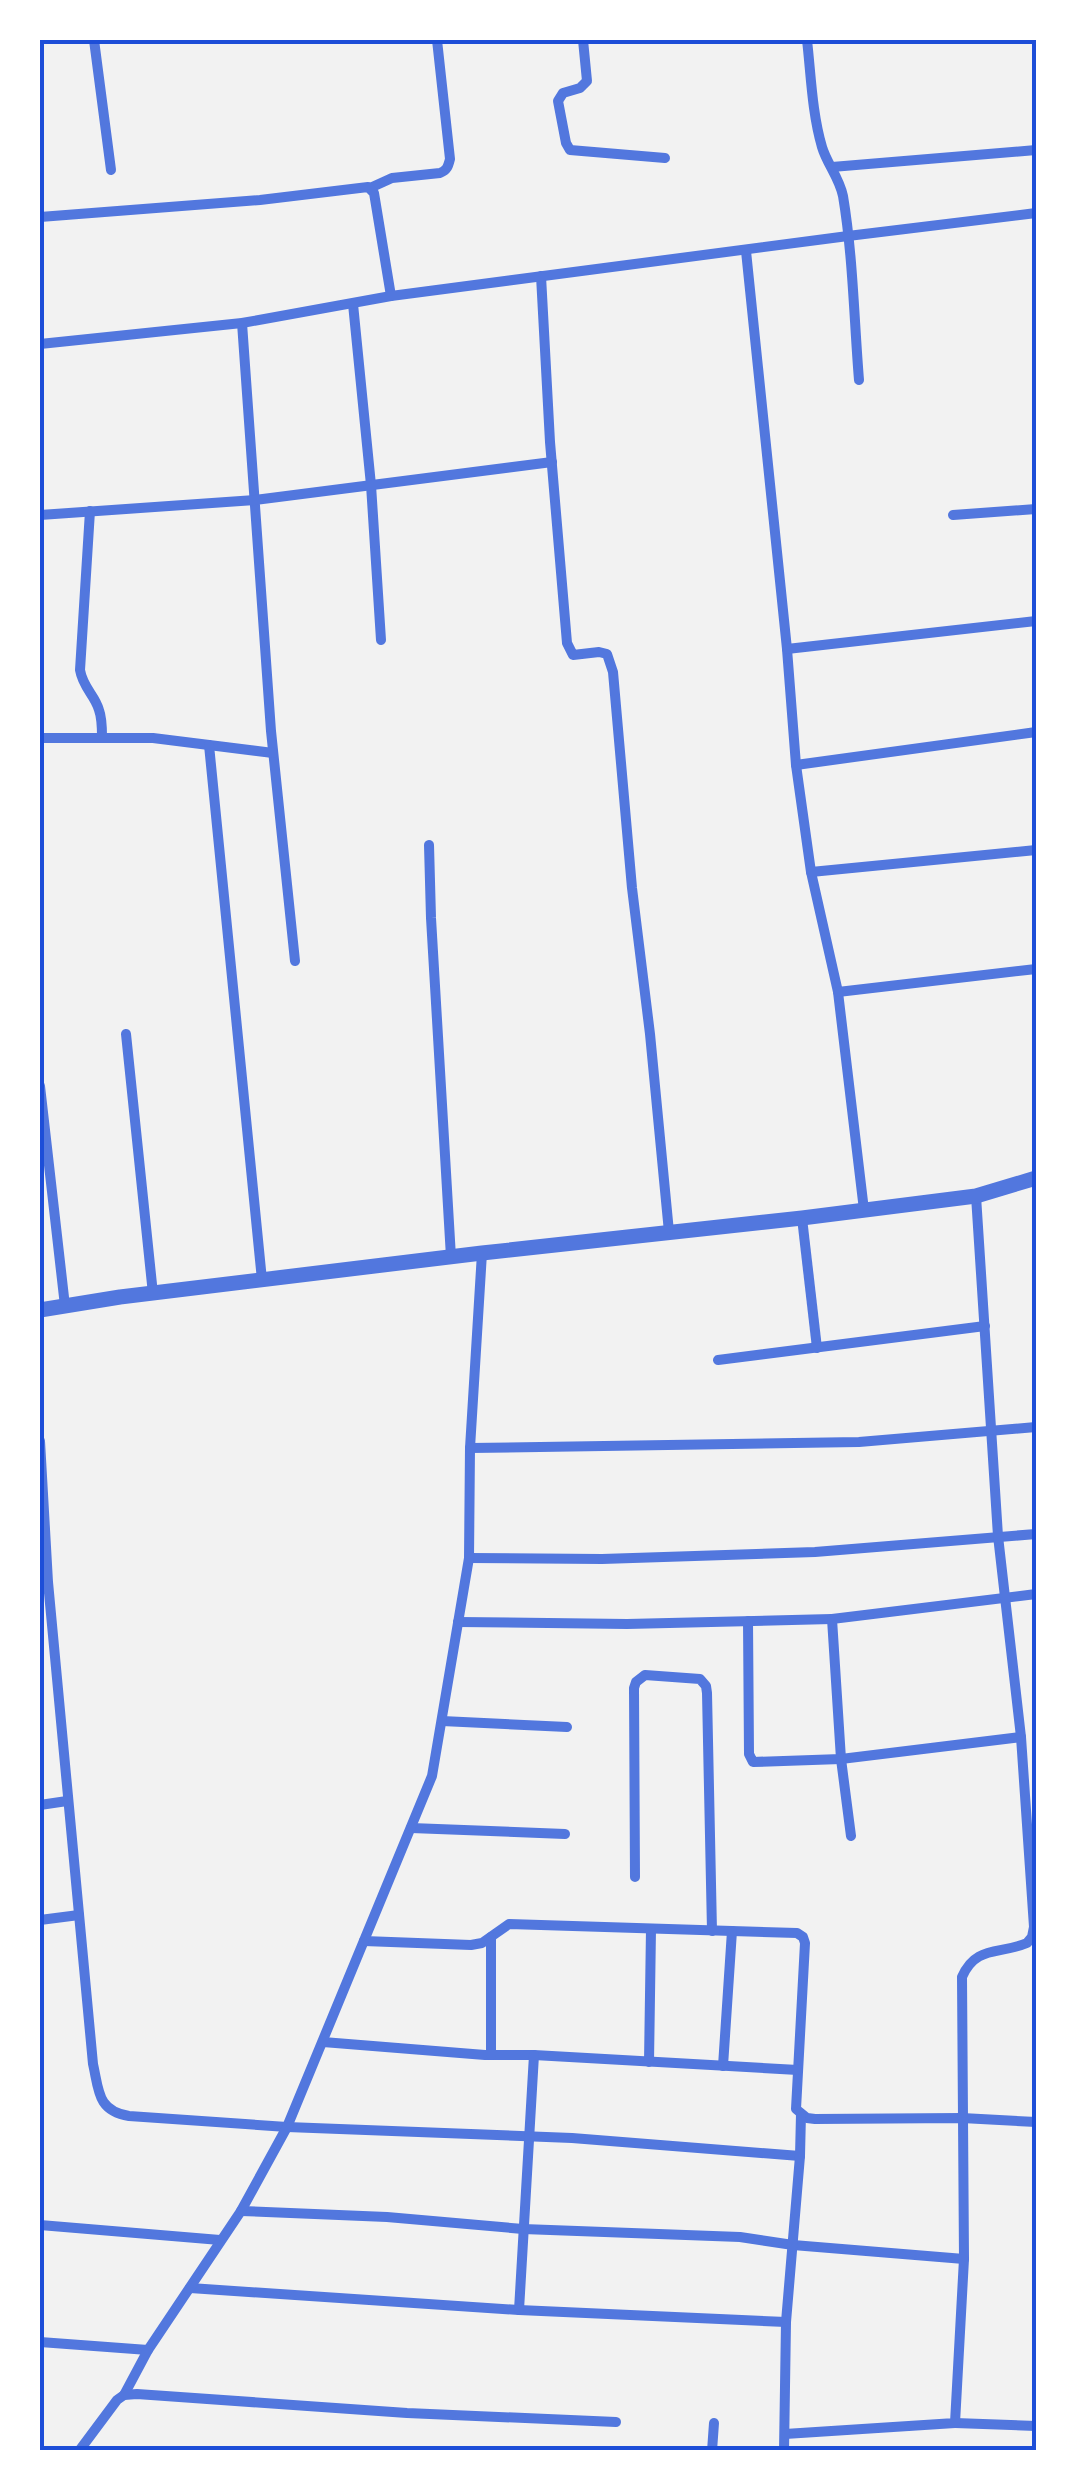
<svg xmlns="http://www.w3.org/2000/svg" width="1076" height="2491" font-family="'Fira Sans Condensed',sans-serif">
<rect width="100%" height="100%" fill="#f2f2f2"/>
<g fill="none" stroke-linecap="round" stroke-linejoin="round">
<g stroke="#5277de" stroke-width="10">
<polyline points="94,40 111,170"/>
<polyline points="583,40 587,81 580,88 563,93 558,101 566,143 570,150 665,158"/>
<path d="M807,40c4,35 5,73 15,107 5,17 17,30 21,49 10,60 11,123 16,184"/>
<polyline points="832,167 1036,150"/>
<path d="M370,188l22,-10 48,-5c7,-3 8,-6 10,-14l-13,-119"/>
<polyline points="40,217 260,200 368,187 374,193 391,296"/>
<polyline points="746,251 787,649 796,765 811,872 838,992 864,1210"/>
<polyline points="541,276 550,442 567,643 573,655 599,652 607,654 613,672 632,888 650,1034 669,1232"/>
<polyline points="353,304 371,485 381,640"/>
<polyline points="242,323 271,731 295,961"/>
<polyline points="40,344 242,323 391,296 848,236 1036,213"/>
<path d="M90,511l-10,159c3,18 15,25 19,40 3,8 3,18 3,27"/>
<polyline points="40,515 255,500 552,462"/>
<polyline points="953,515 1036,509"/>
<polyline points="787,649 1036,621"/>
<polyline points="40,738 153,738 273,753"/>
<polyline points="209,745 262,1280"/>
<polyline points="796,765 1036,732"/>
<polyline points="429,845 431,918 451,1257"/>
<polyline points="811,872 1036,850"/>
<polyline points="838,992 1036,969"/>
<polyline points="126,1034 153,1294"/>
<polyline points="40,1086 65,1306"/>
<polyline points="802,1218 817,1348"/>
<polyline points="718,1360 985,1326"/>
<path d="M40,1441l8,141 45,482c6,26 4,47 36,52l158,11 285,11 228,18"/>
<polyline points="470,1448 859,1442 1036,1427"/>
<polyline points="469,1558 602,1559 815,1552 1036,1534"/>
<polyline points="748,1621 749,1754 753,1762 841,1759 1021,1737"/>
<polyline points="458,1622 627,1624 832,1619"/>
<polyline points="442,1721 567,1727"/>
<polyline points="40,1805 67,1801"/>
<polyline points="411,1828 565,1834"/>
<polyline points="851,1836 841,1759 832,1619 1036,1594"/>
<polyline points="635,1877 634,1688 636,1682 645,1675 700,1679 706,1686 707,1693 712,1931"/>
<polyline points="40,1920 79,1915"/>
<polyline points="364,1941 471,1945 482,1943 509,1924 797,1933 803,1937 805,1943 796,2109 807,2118 815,2119 962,2118 1036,2122"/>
<polyline points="323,2042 485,2055 534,2055 798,2070"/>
<polyline points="491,2055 491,1937"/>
<polyline points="649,2062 651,1929"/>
<polyline points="723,2066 732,1931"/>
<polyline points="241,2211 387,2217 523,2229 740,2237 793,2245 964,2259"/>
<polyline points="40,2225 220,2240"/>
<polyline points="190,2288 519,2310 786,2322"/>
<polyline points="519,2310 534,2055"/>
<polyline points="40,2342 148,2350"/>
<polyline points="124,2395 148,2350 241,2211 287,2127 432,1776 469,1558 470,1448 482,1253"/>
<polyline points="955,2423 1036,2426"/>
<path d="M785,2434l170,-11 9,-164 -2,-282c14,-32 37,-22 65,-34l5,-6 2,-10 -13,-190 -23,-201 -22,-340"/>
<polyline points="79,2451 117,2400 124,2395 137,2394 407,2413 616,2422"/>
<polyline points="712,2451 714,2423"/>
<polyline points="784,2451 786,2322 800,2156 801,2114"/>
</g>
<polyline stroke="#5277de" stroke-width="15" points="40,1310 120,1297 482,1253 802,1218 976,1196 1036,1178"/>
</g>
<rect width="1076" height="2491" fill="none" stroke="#ffffff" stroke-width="85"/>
<rect x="42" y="42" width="992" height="2406" fill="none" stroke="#1d4ed8" stroke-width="4"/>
</svg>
